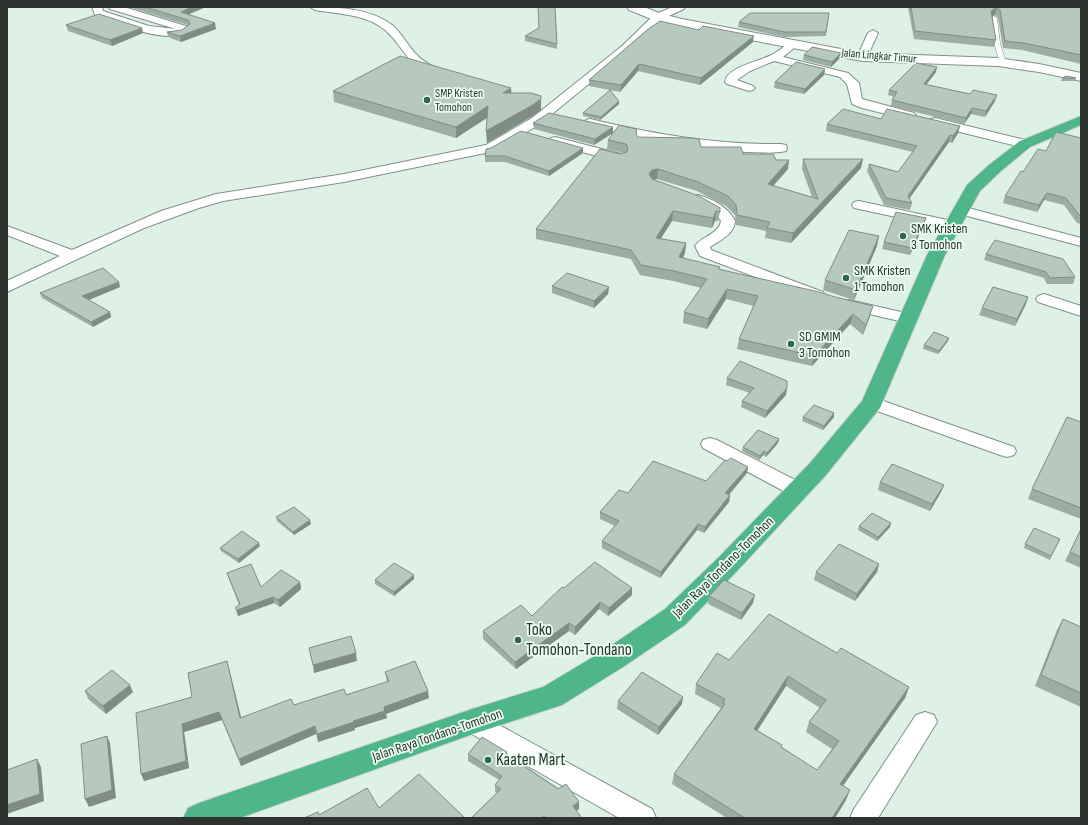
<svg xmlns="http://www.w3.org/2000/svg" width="1088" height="825" font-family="'Sofia Sans Condensed',sans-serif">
<rect width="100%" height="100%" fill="#ddf1e6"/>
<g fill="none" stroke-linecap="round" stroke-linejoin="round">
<defs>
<polygon id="lane" points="994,16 997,18 1000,43 1006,63 1003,65 1000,63 994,43 991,18"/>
<g id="street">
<path d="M92,7h10l1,4 46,15 27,3 -66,-20 -1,-2h15l65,20 1,2c-15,19 -76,-6 -95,-14z"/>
<path d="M310,7c27,0 60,1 82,18 11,9 16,22 26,31 6,7 17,10 22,16l-6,3c-25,-6 -31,-30 -49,-45 -19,-16 -47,-16 -70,-20z"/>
<polygon points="672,7 685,7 684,9 662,19 630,50 540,124 495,151 344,182 223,201 199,208 144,228 7,292 7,281 60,256 7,235 7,226 72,250 161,211 216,194 344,174 486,145 532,118 622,46 654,15"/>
<polygon points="873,30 878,33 867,57 866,59 858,59 857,57 868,33"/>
<path d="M794,41l5,3 -16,13 65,16 11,10 3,16 52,14 2,3 -2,3 -4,1 -48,-12 -10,-4 -5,-20 -7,-7 -66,-16 -24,10 -13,9 16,6 2,2 -2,2 -4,1 -22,-7 -2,-2c1,-14 34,-21 44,-26 8,-3 15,-10 21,-14z"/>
<polygon points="935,118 1029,141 1031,144 1029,147 1025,148 931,125 929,122 931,119"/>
<path d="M590,119c63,15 126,26 191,25l5,1 1,3 -1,3c-13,3 -27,1 -40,1 -54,-2 -108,-13 -160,-26l-2,-3 2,-3z"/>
<polygon points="555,137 625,155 626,158 625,161 620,162 551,144 549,141 551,138"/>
<path d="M698,195c15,4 30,12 37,26 -1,14 -15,19 -25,26l1,3 112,42 2,3 -2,3 -6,2 -6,-2 -111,-42 -5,-10c7,-10 24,-12 26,-25 -6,-12 -23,-12 -30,-22l2,-3z"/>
<polygon points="859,201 952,221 957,222 959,225 957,228 952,229 854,208 852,205 854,202"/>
<polygon points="961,206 1081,238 1081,246 956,213 954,210 956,207"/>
<polygon points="1044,294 1081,306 1081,316 1038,302 1036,299 1038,296"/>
<polygon points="849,300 914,315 916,318 914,321 908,323 843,308 841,305 843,302"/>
<polygon points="872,397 1014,447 1016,451 1014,455 1007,457 1000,455 866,407 863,403 866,399"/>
<polygon points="710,438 717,440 805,485 808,490 805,495 798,497 791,495 703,448 701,444 703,440"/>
<polygon points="472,712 481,715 652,809 656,818 619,818 463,729 460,722 463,715"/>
<polygon points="925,712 934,715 937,722 878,818 850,818 854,809 916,715"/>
</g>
<polygon id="secondary" points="627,7 644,7 662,14 682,19 862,53 998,58 1039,64 1081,73 1081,81 1039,72 998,66 862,61 681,27 654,20 629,10"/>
<polygon id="highway" points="1081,116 1081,125 1030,147 1001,171 980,191 945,255 880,408 826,475 737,571 685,625 623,667 562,705 473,734 240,818 183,818 188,808 199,803 472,709 543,687 603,651 665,609 719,557 810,463 862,401 927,255 967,185 989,165 1020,141"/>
</defs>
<use href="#lane" stroke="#7f9187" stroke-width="1"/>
<use href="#street" stroke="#7f9187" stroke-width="2"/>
<use href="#secondary" stroke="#7f9187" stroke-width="2"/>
<use href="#highway" stroke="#d1d2d1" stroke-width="2"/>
<use href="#lane" fill="#fff" fill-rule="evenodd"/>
<use href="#street" fill="#fff" fill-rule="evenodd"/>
<use href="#secondary" fill="#fff" fill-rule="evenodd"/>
<use href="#highway" fill="#4eb688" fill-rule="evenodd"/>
</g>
<g fill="#9cada3" fill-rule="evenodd">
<polygon points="131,7 206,7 189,14 216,29 181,42 168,37 167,32 182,30 188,25 132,8"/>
<polygon points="908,7 1081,7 1081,64 1022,50 1003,48 998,18 995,15 992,16 996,40 994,47 914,39"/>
<polygon points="829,13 826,36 784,37 738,27 739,22"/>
<polygon points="66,25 142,28 143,33 112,46 68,31"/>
<polygon points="539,28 557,44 557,49 525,41 525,36"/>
<polygon points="647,30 753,42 700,85 638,71 620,92 589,86 589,80"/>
<polygon points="841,53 840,58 831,67 803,60 804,55"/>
<polygon points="825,69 824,75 804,94 774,88 775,82"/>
<polygon points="936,72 926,85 995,101 985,117 971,114 964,124 891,106 892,100 894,97 888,95 889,90"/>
<polygon points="1062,78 1076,78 1075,81 1061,81"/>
<polygon points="333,91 512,93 541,110 531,117 487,143 487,118 456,138 334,102"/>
<polygon points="619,104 600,120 583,116 583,113"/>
<polygon points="881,119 960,126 958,133 952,143 949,142 909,199 912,203 910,210 884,205 867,171 869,164 898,172 913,152 826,131 827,124"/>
<polygon points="533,123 613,127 613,133 594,145 534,129"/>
<polygon points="637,137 743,154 776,160 788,169 773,186 812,197 802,169 803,159 861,168 791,243 765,238 766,231 736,225 735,215 726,206 697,191 657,179 653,179 720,212 718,221 715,221 712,228 672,221 660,239 686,243 685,253 683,258 720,267 719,270 870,316 863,335 850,324 812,366 737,349 739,339 754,306 726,299 707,329 683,323 684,312 701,288 673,281 640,275 631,259 536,239 536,229 620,154 624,153 607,149 608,140"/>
<polygon points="1081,138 1081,224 1077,223 1064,205 1044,200 1037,212 1003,203 1005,196 1023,172 1046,151"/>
<polygon points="583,153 549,176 505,162 485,162 485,156"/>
<polygon points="926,218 924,224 910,255 882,249 884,242"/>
<polygon points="877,246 854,300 823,290 825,280"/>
<polygon points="986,254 1075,277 1073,284 1047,284 1044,278 984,260"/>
<polygon points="552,286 609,287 608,294 594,308 552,293"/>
<polygon points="120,287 88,300 110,312 111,317 93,327 42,298 40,293"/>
<polygon points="1026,304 1015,326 979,315 982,308"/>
<polygon points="949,338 948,341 938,354 923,349 924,345"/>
<polygon points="727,378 786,395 765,418 741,407 742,401 750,393 726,385"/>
<polygon points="803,417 834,417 823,430 802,421"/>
<polygon points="1081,422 1081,519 1028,499 1032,489"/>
<polygon points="779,439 778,443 766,457 763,455 759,460 742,451 743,447"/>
<polygon points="727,461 748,467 747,473 729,495 730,495 729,502 704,533 697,530 660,578 602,548 602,541 615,526 600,519 600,512 628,493 706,481"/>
<polygon points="880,482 944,485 941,492 930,511 878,490"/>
<polygon points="276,517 311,524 294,535 277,521"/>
<polygon points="859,526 890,527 877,541 858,530"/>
<polygon points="1081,529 1081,568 1065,561"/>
<polygon points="1060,539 1050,560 1024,548 1025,544"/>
<polygon points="260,546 239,563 221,551 220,548"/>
<polygon points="879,564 877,572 855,601 814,580 816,572"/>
<polygon points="227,573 261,587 300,582 301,589 280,607 274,603 238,616 235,608 239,605 229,579"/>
<polygon points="414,575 414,579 394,596 375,584 375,580"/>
<polygon points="564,588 632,588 632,595 608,616 599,609 575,635 569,631 516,669 483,639 483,631 532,616"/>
<polygon points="709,596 753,603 741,620 708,604"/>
<polygon points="1063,619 1081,627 1081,707 1035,686 1057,630"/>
<path d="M837,653l72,34 -4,11 -62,88 3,14 -11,18h-108l-55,-34 2,-10 47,-66 -26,-14 1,-10 33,-24zM786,686l34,22 -11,14 -3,10 26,17 -15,21 -36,-22 1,-3 -25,-15z"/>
<polygon points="227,661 241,718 294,705 346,695 387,682 385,672 429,698 386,714 387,718 355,728 355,730 318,742 316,734 241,766 222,720 184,732 189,768 144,781 192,697"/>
<polygon points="85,691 133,692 106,714 88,699"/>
<polygon points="618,701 682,704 658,735 617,709"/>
<polygon points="468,754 507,754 579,802 579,809 576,811 582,818 471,818 497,793 495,792 495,785 499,780 468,761"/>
</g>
<g fill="#7f8d85">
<polygon points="192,7 206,7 182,17 181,12"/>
<polygon points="997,7 995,15 990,18 991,11"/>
<polygon points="215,23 216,29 181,42 180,36"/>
<polygon points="142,28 143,33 112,46 110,40"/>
<polygon points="754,36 753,42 700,85 701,78"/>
<polygon points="841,53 840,58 831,67 832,62"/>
<polygon points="639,64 638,71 620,92 621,85"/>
<polygon points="937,67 936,72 922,90 924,84"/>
<polygon points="825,69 824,75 804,94 805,89"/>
<polygon points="511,88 512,99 503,93"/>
<polygon points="997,95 995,101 985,117 986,111"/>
<polygon points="541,99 541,110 531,117 487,143 486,131"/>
<polygon points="619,101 619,104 600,120 601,117"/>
<polygon points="488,106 488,117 456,138 456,127"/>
<polygon points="972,108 971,114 964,124 966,118"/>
<polygon points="960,126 958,133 952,143 953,136"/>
<polygon points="613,127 613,133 594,145 595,139"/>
<polygon points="950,135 949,142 907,202 908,196"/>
<polygon points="583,148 583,153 549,176 549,171"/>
<polygon points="863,159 861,168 791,243 793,233"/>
<polygon points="789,160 788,169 766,194 768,184"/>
<polygon points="658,169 657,179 652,180 649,174 652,170"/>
<polygon points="1047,193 1044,200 1037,212 1039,205"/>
<polygon points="673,211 672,221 655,248 656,238"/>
<polygon points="716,211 715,221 712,228 713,218"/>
<polygon points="926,218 924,224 910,255 912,248"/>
<polygon points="879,236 877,246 854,300 856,290"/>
<polygon points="686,243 685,253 678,267 679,257"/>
<polygon points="119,282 120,287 84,302 82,296"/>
<polygon points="609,287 608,294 594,308 594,301"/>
<polygon points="727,289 726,299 707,329 708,319"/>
<polygon points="1028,297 1026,304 1015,326 1017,319"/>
<polygon points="873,306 870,316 863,335 866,325"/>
<polygon points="110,312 111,317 93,327 91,322"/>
<polygon points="853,314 850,324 812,366 814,356"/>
<polygon points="949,338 948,341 938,354 939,351"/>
<polygon points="787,388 786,395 765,418 767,411"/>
<polygon points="834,413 834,417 823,430 824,426"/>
<polygon points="779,439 778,443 766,457 767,453"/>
<polygon points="764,451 763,455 759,460 760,456"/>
<polygon points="748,467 747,473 724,500 725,493"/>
<polygon points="944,485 941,492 930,511 932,504"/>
<polygon points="730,495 729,502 704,533 705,527"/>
<polygon points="310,520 311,524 294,535 293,532"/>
<polygon points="891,523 890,527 877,541 878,537"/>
<polygon points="698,524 697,530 660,578 661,572"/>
<polygon points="259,543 260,546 239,563 238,559"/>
<polygon points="879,564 877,572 855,601 857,594"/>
<polygon points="414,575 414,579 394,596 394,592"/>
<polygon points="300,582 301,589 280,607 278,600"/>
<polygon points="632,588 632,595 608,616 609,608"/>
<polygon points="755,595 753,603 741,620 742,613"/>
<polygon points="273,597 274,603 238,616 237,610"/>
<polygon points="600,602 599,609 575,635 575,627"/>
<polygon points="569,623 569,631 516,669 515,662"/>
<polygon points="356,653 357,661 314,673 313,665"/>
<polygon points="227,661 229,668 243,725 240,718"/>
<polygon points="788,676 786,686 752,739 754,729"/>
<polygon points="130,685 133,692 106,714 103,706"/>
<polygon points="909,687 905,698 837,794 840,784"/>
<polygon points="428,691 429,698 386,714 387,718 355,728 355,730 318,742 317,734 353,721 384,707"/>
<polygon points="683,697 682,704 658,735 659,727"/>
<polygon points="219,712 222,720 184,732 189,768 144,781 141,774 182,724"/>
<polygon points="315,726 316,734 241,766 239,759"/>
<polygon points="107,736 110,743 116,798 89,807 85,799"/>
<polygon points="37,759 41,767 44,801 7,814 7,805"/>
<polygon points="850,790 846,800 835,818 832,818"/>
<polygon points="579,802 579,809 573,813 573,806"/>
</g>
<g fill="#b5c9be" stroke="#7f8d85" fill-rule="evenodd">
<polygon points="145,7 192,7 181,12 215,23 180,36 167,32 182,30 190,24 188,20"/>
<polygon points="538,7 555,7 557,44 525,36 539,28"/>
<polygon points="911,7 1081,7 1081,55 1024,43 1005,41 1000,10 997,7 991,11 996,40 915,31"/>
<polygon points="750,13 829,13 826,32 784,32 739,22"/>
<polygon points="99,14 142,28 110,40 66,25"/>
<polygon points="660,21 699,30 703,26 754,36 701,78 639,64 621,85 589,80 647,30"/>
<polygon points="812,47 841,53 832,62 804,55"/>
<polygon points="400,56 511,88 503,93 531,93 541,96 541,99 531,106 486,131 488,106 456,127 333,91"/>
<polygon points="796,62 825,69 805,89 775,82"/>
<polygon points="916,63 937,67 924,84 970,94 973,90 997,95 986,111 972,108 966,118 892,100 897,92 889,90"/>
<polygon points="1066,76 1076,78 1062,78"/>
<polygon points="610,90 619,101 601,117 583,113"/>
<polygon points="843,109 881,119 887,109 960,126 953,136 950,135 908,196 912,203 886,198 869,164 898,172 917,146 827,124"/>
<polygon points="549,113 613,127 595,139 533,123"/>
<polygon points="619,125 636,129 637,137 691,138 699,139 701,147 741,147 743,154 773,154 776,160 789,160 768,184 818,199 803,159 863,159 793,233 767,228 770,222 737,215 736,205 728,196 698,182 658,169 652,170 649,174 652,179 699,196 720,208 720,212 716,211 713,218 673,211 656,238 686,243 679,257 720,267 718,269 819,292 835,297 873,306 866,325 853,314 814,356 739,339 758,296 727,289 708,319 684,312 707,279 674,271 641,265 631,250 536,229 600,149 620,154 627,152 628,148 626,144 608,140"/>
<polygon points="521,131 583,148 549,171 505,156 485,156 486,149 491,148"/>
<polygon points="1056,132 1081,138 1081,216 1080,216 1066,198 1047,193 1039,205 1005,196 1021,171 1023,172 1038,149 1046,151"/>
<polygon points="896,212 926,218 912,248 884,242"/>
<polygon points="849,230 879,236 856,290 825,280"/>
<polygon points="995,240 1063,259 1075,277 1050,278 1046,272 986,254"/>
<polygon points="103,268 119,282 82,296 110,312 91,322 40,293"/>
<polygon points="567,273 609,287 594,301 552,286"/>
<polygon points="993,287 1028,297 1017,319 982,308"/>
<polygon points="934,332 949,338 939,351 924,345"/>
<polygon points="740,361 787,381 787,388 767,411 742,401 754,388 727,378"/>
<polygon points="814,405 834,413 824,426 803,417"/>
<polygon points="1067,417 1081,422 1081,508 1032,489"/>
<polygon points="758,430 779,439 767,453 764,451 760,456 743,447"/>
<polygon points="731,458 748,467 725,493 730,495 705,527 698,524 661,572 602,541 619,521 600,512 619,490 628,493 653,461 706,481 725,460 727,461"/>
<polygon points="892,464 944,485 932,504 880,482"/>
<polygon points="294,507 310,520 293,532 276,517"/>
<polygon points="872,513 891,523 878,537 859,526"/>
<polygon points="1034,528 1060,539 1051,556 1025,544"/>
<polygon points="1081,529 1081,557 1070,552"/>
<polygon points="242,531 259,543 238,559 220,548"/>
<polygon points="839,544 879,564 857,594 816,572"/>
<polygon points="595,562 632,588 609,608 600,602 575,627 569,623 515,662 483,631 521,605 532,616 562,587 564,588"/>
<polygon points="394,563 414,575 394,592 375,580"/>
<polygon points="251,564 261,587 281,570 300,582 278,600 273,597 237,610 235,608 240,604 227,573"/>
<polygon points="724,580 755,595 742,613 709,596"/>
<path d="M769,614l68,39 4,-5 68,39 -69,97 10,6 -18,28h-87l-71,-44 51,-70 -2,-1 2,-4 -29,-15 21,-31 12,7zM788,676l38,24 -17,22 30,19 -22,29 -36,-23 1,-2 -28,-16z"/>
<polygon points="1063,619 1081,627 1081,693 1041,675"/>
<polygon points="351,636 356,653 313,665 309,648"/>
<polygon points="227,661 240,718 291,699 294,705 344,689 346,695 389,681 385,672 415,661 428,691 384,707 385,711 353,721 354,722 317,734 315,726 239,759 219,712 182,724 186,761 141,774 136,713 192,697 188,673"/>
<polygon points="112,670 130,685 103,706 85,691"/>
<polygon points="642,672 683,697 659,727 618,701"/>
<polygon points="107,736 112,790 85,799 81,744"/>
<polygon points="482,737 507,752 506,754 558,789 566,784 579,802 573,806 582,818 545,818 544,816 542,818 471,818 501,789 495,785 502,776 468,754"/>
<polygon points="37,759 40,794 7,805 7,770"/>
<polygon points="419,774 465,818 304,818 318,812 319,815 367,788 379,808"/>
</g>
<g fill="#2f664d" stroke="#eafff3" stroke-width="1.5">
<circle cx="427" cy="100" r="4"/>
<circle cx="903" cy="236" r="4"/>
<circle cx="846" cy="278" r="4"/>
<circle cx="791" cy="344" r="4"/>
<circle cx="518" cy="640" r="4"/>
<circle cx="488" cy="760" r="4"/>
</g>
<g text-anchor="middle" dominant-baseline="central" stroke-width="3.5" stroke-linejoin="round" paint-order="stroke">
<g font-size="12" fill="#2d3430" stroke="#eafff3">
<text transform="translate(879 56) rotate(5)">Jalan Lingkar Timur</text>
</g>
<g font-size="12" fill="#2d3430" stroke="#eafff3" text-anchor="start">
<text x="435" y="93">SMP Kristen<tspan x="435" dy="14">Tomohon</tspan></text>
</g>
<g font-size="14" fill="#2d3430" stroke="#eafff3" text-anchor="start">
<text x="911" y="228">SMK Kristen<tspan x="911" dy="16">3 Tomohon</tspan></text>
<text x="854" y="270">SMK Kristen<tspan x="854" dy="16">1 Tomohon</tspan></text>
<text x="799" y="336">SD GMIM<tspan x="799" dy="16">3 Tomohon</tspan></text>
</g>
<g font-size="14" fill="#2d3430" stroke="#eafff3">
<text transform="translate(723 567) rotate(-45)">Jalan Raya Tondano-Tomohon</text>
<text transform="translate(437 735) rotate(-19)">Jalan Raya Tondano-Tomohon</text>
</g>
<g font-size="17" fill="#2d3430" stroke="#eafff3" text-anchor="start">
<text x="526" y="630">Toko<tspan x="526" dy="20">Tomohon-Tondano</tspan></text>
<text x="496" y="760">Kaaten Mart</text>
</g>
</g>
<rect width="1088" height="825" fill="none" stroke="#2d3430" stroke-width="16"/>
</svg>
